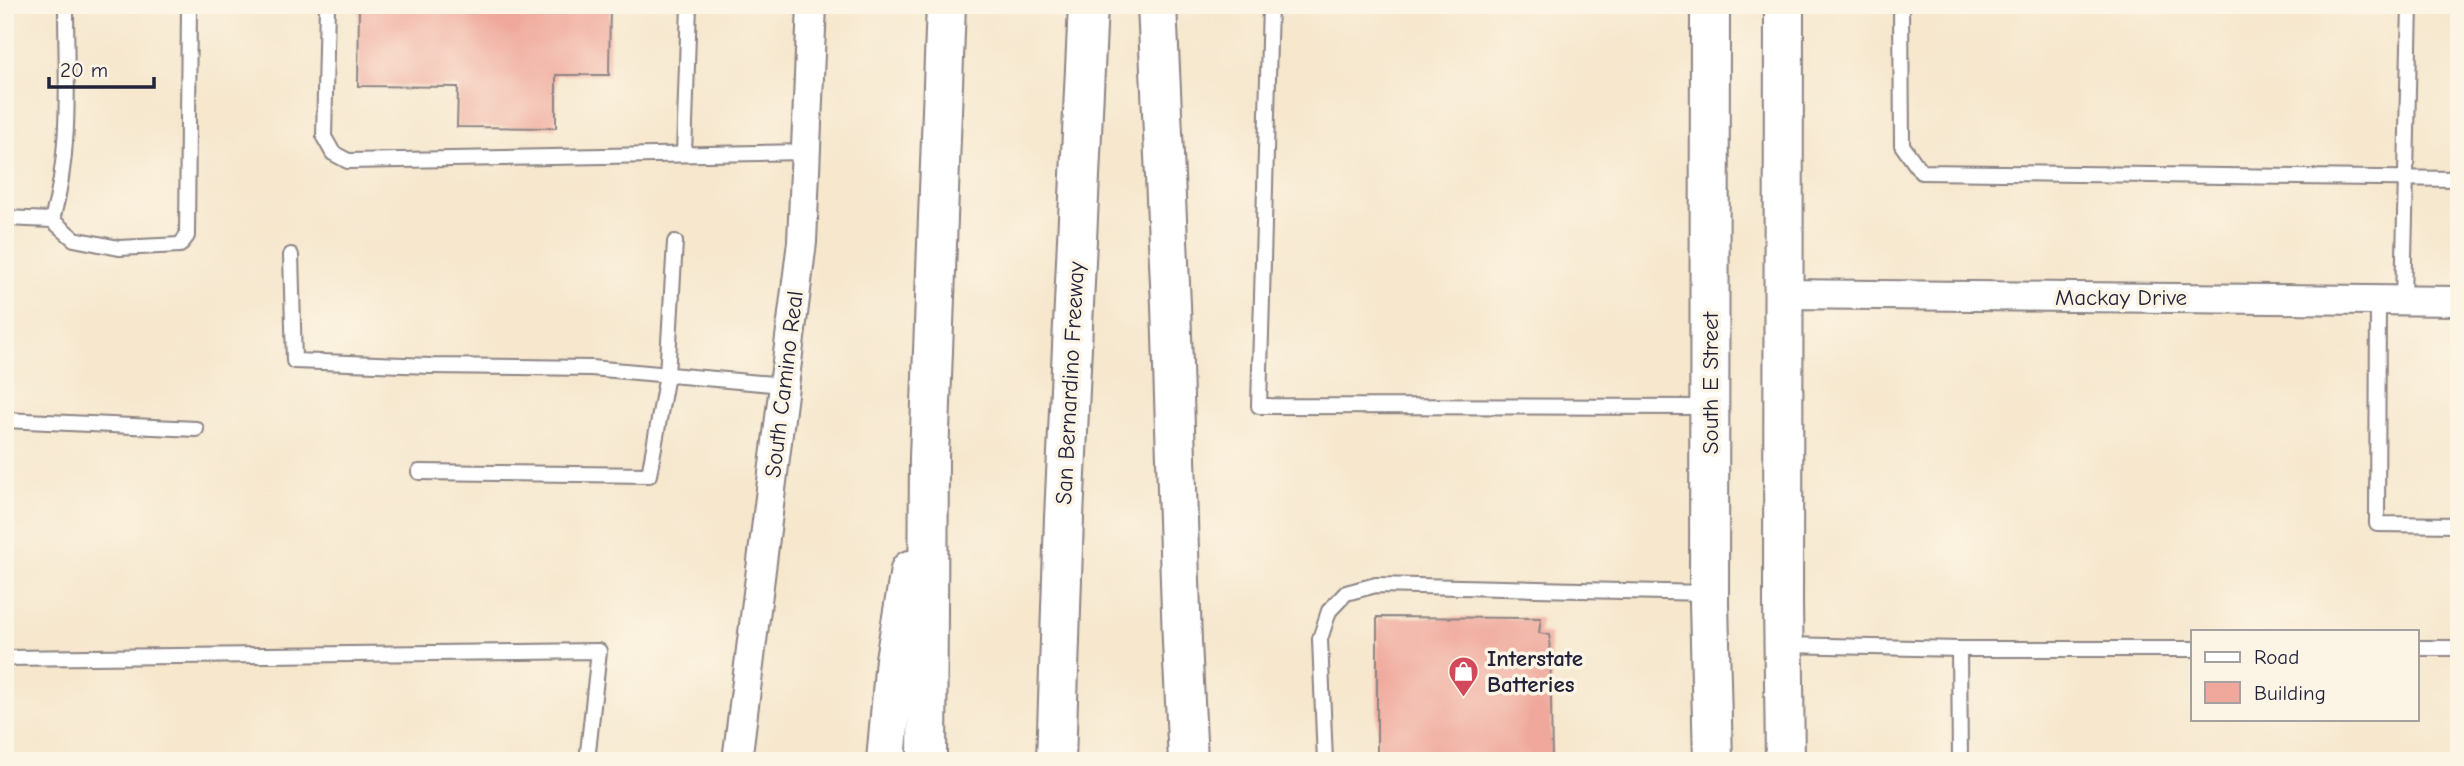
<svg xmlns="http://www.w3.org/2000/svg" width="2464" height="766" font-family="'Comic Neue',sans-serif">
<rect width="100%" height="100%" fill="#fcf5e5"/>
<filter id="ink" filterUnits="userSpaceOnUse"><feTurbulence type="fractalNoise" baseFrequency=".0143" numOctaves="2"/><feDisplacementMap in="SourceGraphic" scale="14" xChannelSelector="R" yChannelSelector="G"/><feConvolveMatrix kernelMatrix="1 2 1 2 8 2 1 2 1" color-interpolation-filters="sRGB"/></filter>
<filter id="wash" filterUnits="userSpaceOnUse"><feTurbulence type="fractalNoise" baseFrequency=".00686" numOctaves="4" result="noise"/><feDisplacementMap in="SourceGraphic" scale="28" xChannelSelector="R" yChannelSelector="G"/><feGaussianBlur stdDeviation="1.57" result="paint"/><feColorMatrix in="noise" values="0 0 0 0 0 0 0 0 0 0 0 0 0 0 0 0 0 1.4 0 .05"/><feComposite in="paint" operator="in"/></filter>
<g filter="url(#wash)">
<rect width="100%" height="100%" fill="#f6e7cd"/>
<g id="blocks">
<g fill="#efa89b">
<polygon points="359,5 610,5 609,75 556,75 556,128 457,127 458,87 358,86"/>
<polygon points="1377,617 1541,618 1539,633 1550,635 1552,761 1377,761"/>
</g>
</g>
</g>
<g filter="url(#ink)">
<use href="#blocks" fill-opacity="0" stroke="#8c8484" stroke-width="2"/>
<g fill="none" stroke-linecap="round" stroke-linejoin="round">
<defs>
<g id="service">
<polyline points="327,5 324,137 333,153 348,161 806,152"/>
<polyline points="1270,5 1259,406 1708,407"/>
<polyline points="1901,5 1902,145 1921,172 2459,179"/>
<polyline points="5,7 10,5"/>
<polyline points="684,153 689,5"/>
<polyline points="5,218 52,220 74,239 119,248 180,245 187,236 189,5"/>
<path d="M52,220c20,-70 14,-143 14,-215"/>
<polyline points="291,255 294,361 431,366 591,368 784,385"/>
<polyline points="2378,300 2377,524 2459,525"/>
<polyline points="2403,300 2410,5"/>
<polyline points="5,420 196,429"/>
<polyline points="419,472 649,475 667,375 675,242"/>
<polyline points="1785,645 1959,649"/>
<polyline points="2417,648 2459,648"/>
<polyline points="5,658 599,651 587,761"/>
<polyline points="1325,761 1320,639 1329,611 1346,593 1376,585 1706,593"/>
<polyline points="1960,761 1959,649 2193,649"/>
</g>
<g id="minor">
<polyline points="1784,294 2459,301"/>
<polyline points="737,761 802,242 812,5"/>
</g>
<g id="secondary">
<polyline points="1710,5 1709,603 1713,761"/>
<polyline points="1784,5 1783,602 1785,761"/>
</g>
<g id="motorway">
<polyline points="1157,5 1171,305 1182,642 1188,761"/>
<polyline points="886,761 895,659 910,570"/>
<polyline points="927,761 929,457 946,5"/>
<polyline points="1056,761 1064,517 1088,5"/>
</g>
</defs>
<use href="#service" stroke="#8c8484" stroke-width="18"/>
<use href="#minor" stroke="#8c8484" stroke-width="32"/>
<use href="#secondary" stroke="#8c8484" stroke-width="42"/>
<use href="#motorway" stroke="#8c8484" stroke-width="42"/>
<use href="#service" stroke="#fff" stroke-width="14"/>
<use href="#minor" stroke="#fff" stroke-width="28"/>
<use href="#secondary" stroke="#fff" stroke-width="38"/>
<use href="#motorway" stroke="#fff" stroke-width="38"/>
</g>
</g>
<defs>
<symbol id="shop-pin" viewBox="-11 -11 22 30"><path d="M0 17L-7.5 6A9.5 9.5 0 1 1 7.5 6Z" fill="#d1495b" stroke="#fcf5e5"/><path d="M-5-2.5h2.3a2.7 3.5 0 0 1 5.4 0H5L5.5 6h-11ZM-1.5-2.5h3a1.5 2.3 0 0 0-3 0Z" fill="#fff"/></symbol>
</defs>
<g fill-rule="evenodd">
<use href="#shop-pin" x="1446" y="654" width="35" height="47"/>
</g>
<g text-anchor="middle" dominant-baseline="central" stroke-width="7" stroke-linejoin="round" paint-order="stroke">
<g font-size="23" fill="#22223b" stroke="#fcf5e5">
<text x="2121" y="297">Mackay Drive</text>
<text transform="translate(1070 383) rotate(-87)">San Bernardino Freeway</text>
<text transform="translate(1710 383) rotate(-90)">South E Street</text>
<text transform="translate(784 384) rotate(-83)">South Camino Real</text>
</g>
<g font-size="23" font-weight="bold" fill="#22223b" stroke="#fcf5e5" text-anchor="start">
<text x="1487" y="658">Interstate<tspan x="1487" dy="26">Batteries</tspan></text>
</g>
</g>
<rect width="2464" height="766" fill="none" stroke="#fcf5e5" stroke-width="28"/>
<rect x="2191" y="630" width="228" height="91" fill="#fcf5e5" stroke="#a5a1a1" stroke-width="2"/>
<rect x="2205" y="652" width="35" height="10" fill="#ffffff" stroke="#a5a1a1" stroke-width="2"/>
<text x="2254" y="664" font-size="21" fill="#22223b">Road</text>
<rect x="2205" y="682" width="35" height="21" fill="#efa89b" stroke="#a5a1a1" stroke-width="2"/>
<text x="2254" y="700" font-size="21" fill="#22223b">Building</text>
<path d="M49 77v10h105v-10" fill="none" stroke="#22223b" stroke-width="3.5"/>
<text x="60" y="77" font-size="21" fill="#22223b" stroke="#fcf5e5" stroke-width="5" paint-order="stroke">20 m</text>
</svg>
